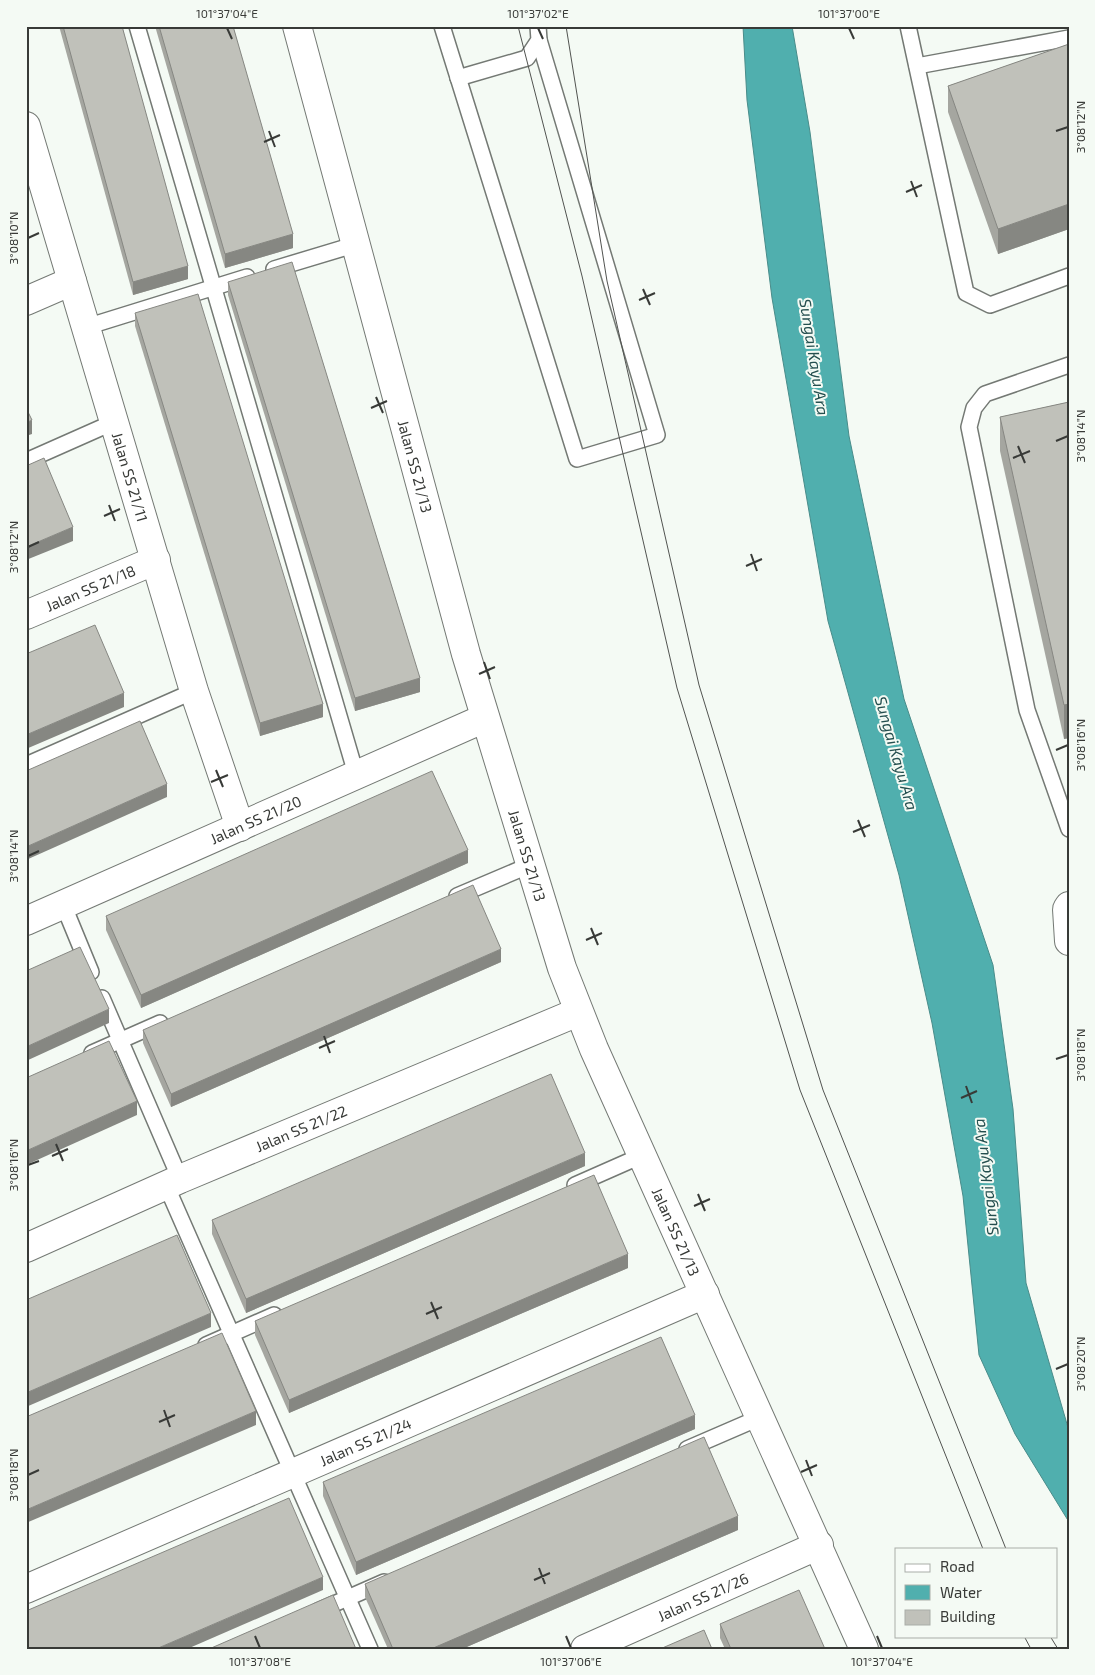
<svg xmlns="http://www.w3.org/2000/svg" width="1095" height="1675" font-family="'Exo 2',sans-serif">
<rect width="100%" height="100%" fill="#f4faf4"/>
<polygon fill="#50afae" stroke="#498c8a" points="743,26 792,26 810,132 849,436 904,699 993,965 1013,1109 1026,1283 1069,1431 1069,1522 1015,1434 979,1355 963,1196 932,1023 899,875 828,621 772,298 747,100"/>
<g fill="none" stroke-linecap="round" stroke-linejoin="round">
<defs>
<g id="lane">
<polyline points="137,26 356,774"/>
<polyline points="442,26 577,459 657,435 539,40"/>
<polyline points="908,26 966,293 990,305 1069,276"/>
<polyline points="917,66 1069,38"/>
<polyline points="458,78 527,58 539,40 538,26"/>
<polyline points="274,269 357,244"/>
<polyline points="86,327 247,277"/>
<polyline points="1069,365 985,394 974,408 969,427 1027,710 1069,829"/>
<polyline points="26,461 114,422"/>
<polyline points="26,765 194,691"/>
<polyline points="457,896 530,865"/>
<polyline points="63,904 91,972"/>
<polyline points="102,998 180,1179"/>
<polyline points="92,1053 160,1023"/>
<polyline points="166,1185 370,1649"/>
<polyline points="575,1185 643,1155"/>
<polyline points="206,1345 274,1315"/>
<polyline points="687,1449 761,1417"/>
<polyline points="318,1611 384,1582"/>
</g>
<g id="street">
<path id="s1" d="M297,26l169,628 96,314 32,81 270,600"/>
<path id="s2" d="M26,126l168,565 46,136"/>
<polyline points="26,301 72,281"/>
<path id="s3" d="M26,615l130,-55"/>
<polyline points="1069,906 1067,909 1069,941"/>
<path id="s4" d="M26,921l459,-203"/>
<path id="s5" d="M26,1248l154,-69 398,-167"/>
<path id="s6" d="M26,1589l679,-295"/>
<path id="s7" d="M585,1649l234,-104"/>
</g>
</defs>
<use href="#lane" stroke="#747974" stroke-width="18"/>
<use href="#street" stroke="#747974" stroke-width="30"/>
<use href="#lane" stroke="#fff" stroke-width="15"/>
<use href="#street" stroke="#fff" stroke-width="28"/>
<g stroke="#515350" stroke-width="1">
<polyline points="518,26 582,276 677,688 800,1090 983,1549"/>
<polyline points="566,26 607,281 699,685 823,1090 1006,1549"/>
<polyline points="1024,1636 1031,1649"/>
<polyline points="1050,1636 1058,1649"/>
</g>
</g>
<g fill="#a5a6a0">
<polygon points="59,26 122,26 188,279 133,295"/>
<polygon points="155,26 233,26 293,248 225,268"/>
<polygon points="1069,44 1069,229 998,254 948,112 948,86"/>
<polygon points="228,282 420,692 355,711 228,295"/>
<polygon points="135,313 323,717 260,736 135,326"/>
<polygon points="1069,402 1069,738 1064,739 1000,451 1000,417"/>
<polygon points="468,863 141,1008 106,930 106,916"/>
<polygon points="501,962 171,1107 143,1043 143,1030"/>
<polygon points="585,1166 246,1313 212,1234 212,1220"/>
<polygon points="628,1268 289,1413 255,1335 255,1321"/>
<polygon points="695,1429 356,1575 323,1496 323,1482"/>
<polygon points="738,1530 462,1649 388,1649 365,1597 365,1584"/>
<polygon points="720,1624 825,1649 725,1649 720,1638"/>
</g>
<g fill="#868782">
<polygon points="1069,204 1069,229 998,254 998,229"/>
<polygon points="293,234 293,248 225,268 225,254"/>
<polygon points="188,266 188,279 133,295 133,282"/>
<polygon points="32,420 32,434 26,436 26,423"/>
<polygon points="73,527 73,541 26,560 26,547"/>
<polygon points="420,678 420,692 355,711 355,698"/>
<polygon points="124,693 124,707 26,749 26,735"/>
<polygon points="323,704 323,717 260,736 260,723"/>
<polygon points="1069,704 1069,738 1064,739 1064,705"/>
<polygon points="167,784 167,797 26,860 26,847"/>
<polygon points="468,850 468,863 141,1008 141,995"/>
<polygon points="501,949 501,962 171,1107 171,1094"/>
<polygon points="109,1009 109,1023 26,1061 26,1047"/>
<polygon points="137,1101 137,1115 26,1165 26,1151"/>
<polygon points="585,1153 585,1166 246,1313 246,1299"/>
<polygon points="628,1254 628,1268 289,1413 289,1400"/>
<polygon points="211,1313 211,1327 26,1407 26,1393"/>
<polygon points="256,1411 256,1425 26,1523 26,1510"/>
<polygon points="695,1415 695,1429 356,1575 356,1562"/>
<polygon points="738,1516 738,1530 462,1649 431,1649"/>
<polygon points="323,1577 323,1590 187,1649 156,1649"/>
</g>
<g fill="#c0c1ba" stroke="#868782">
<polygon points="63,26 122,26 188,266 133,282"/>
<polygon points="159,26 233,26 293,234 225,254"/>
<polygon points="1069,44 1069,204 998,229 948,86"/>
<polygon points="292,262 420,678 355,698 228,282"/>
<polygon points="198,294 323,704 260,723 135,313"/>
<polygon points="1069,402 1069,704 1064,705 1000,417"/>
<polygon points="26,408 32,420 26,423"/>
<polygon points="44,458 73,527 26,547 26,466"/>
<polygon points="95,625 124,693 26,735 26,654"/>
<polygon points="140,721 167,784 26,847 26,771"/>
<polygon points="432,771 468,850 141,995 106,916"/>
<polygon points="473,885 501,949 171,1094 143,1030"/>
<polygon points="80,947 109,1009 26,1047 26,971"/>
<polygon points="109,1041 137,1101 26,1151 26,1078"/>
<polygon points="551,1074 585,1153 246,1299 212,1220"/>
<polygon points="594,1175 628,1254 289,1400 255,1321"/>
<polygon points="177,1235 211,1313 26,1393 26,1300"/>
<polygon points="222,1333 256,1411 26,1510 26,1417"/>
<polygon points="661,1337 695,1415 356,1562 323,1482"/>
<polygon points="704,1437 738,1516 431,1649 393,1649 365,1584"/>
<polygon points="289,1498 323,1577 156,1649 26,1649 26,1611"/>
<polygon points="799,1590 825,1649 731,1649 720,1624"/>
<polygon points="333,1595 356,1649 209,1649"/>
<polygon points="704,1630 712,1649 660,1649"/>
</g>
<path fill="none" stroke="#383a37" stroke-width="2" d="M227,28l5,11M538,28l5,11M849,28l5,11M269,131l6,16M1056,131l12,-4M264,142l16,-7M911,181l6,16M906,192l16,-7M28,238l11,-5M643,289l7,16M639,300l16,-7M376,397l7,16M371,408l16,-7M1056,441l12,-5M1018,446l7,17M1013,458l17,-7M109,505l6,16M104,516l16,-7M28,547l11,-5M751,554l6,17M746,566l16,-7M484,662l6,17M479,674l16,-7M1056,750l12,-5M216,770l7,17M211,782l17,-7M858,820l7,17M853,832l17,-7M28,856l11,-5M591,928l7,17M586,940l16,-7M324,1036l6,17M319,1048l16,-7M1056,1059l12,-4M966,1086l6,17M961,1098l16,-7M56,1144l7,17M52,1156l16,-7M28,1165l11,-4M698,1194l7,17M694,1206l16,-7M431,1302l7,17M426,1314l16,-7M1056,1369l12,-5M164,1410l6,17M159,1422l16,-7M806,1460l6,16M801,1472l16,-7M28,1475l11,-5M539,1568l6,16M534,1580l16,-7M255,1636l5,12M566,1636l5,12M877,1636l5,12"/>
<g text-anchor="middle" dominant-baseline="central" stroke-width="4" stroke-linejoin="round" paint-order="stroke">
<g font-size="15" fill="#383a37" stroke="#f4faf4">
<text stroke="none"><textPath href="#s1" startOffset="456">Jalan SS 21/13</textPath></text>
<text stroke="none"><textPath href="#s2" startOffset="366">Jalan SS 21/11</textPath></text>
<text stroke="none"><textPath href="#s3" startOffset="70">Jalan SS 21/18</textPath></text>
<text stroke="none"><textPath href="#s4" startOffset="251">Jalan SS 21/20</textPath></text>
<text stroke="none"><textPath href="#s1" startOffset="861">Jalan SS 21/13</textPath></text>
<text stroke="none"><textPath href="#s5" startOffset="300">Jalan SS 21/22</textPath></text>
<text stroke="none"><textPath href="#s1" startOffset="1266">Jalan SS 21/13</textPath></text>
<text stroke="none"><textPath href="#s6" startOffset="370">Jalan SS 21/24</textPath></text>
<text stroke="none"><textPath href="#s7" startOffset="129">Jalan SS 21/26</textPath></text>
</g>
<g font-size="16" font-style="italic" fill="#244f4f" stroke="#f4faf4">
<text transform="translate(815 357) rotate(81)">Sungai Kayu Ara</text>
<text transform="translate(897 753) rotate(74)">Sungai Kayu Ara</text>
<text transform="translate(985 1177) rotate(-97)">Sungai Kayu Ara</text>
</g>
</g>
<rect width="1095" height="1675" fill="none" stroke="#f4faf4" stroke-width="55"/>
<rect x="895" y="1548" width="162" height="90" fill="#f4faf4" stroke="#a9ada8"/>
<rect x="905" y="1564" width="25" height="8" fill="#ffffff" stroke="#a9ada8"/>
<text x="940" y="1572" font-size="15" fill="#383a37">Road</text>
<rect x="905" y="1585" width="25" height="15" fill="#50afae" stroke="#a9ada8"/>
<text x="940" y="1598" font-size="15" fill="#383a37">Water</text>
<rect x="905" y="1610" width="25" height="15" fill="#c0c1ba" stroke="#a9ada8"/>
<text x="940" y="1622" font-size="15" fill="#383a37">Building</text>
<rect x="28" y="28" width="1040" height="1620" fill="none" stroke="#383a37" stroke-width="2"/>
<g font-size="12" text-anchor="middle" fill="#383a37">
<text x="227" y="18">101°37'04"E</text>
<text x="538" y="18">101°37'02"E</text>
<text x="849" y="18">101°37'00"E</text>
<text transform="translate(1081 127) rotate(-90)" y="4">3°08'12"N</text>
<text transform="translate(14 238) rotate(-90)" y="4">3°08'10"N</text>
<text transform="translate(1081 436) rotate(-90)" y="4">3°08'14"N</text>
<text transform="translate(14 547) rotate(-90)" y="4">3°08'12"N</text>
<text transform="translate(1081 745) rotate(-90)" y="4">3°08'16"N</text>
<text transform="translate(14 856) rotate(-90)" y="4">3°08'14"N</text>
<text transform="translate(1081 1055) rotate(-90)" y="4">3°08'18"N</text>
<text transform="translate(14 1165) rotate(-90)" y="4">3°08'16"N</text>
<text transform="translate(1081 1364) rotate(-90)" y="4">3°08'20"N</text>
<text transform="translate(14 1475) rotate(-90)" y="4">3°08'18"N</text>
<text x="260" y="1666">101°37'08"E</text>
<text x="571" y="1666">101°37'06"E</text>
<text x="882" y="1666">101°37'04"E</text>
</g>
</svg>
